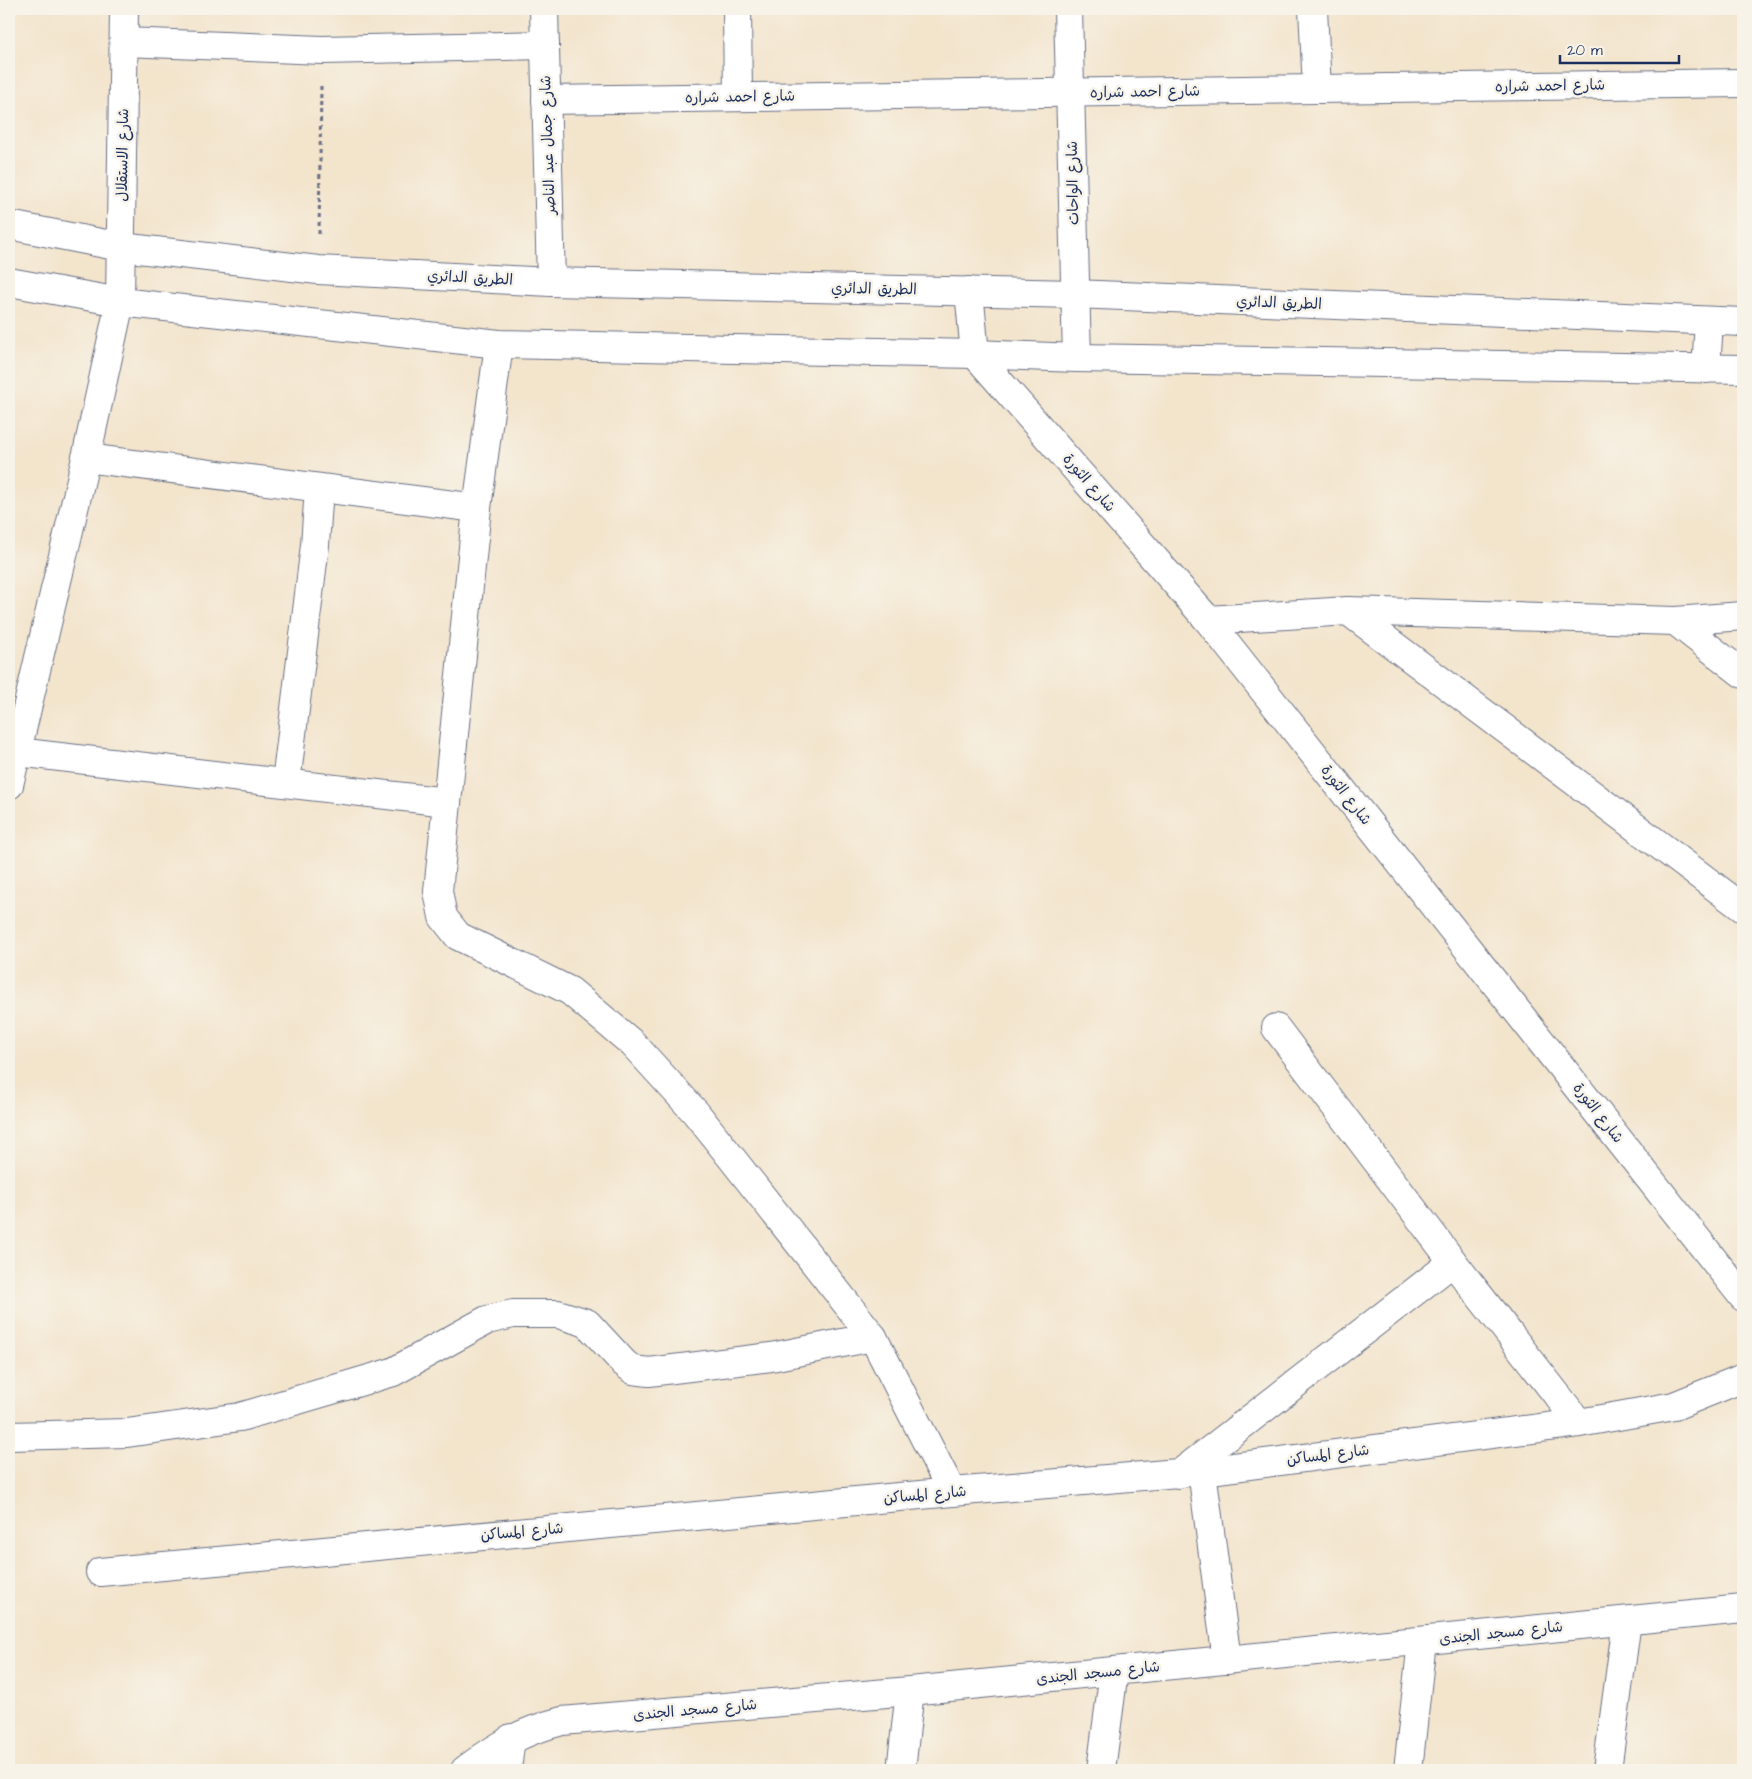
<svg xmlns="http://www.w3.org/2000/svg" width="1752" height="1779" font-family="'Architects Daughter','Playpen Sans Arabic',sans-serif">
<rect width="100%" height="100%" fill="#f7f3e8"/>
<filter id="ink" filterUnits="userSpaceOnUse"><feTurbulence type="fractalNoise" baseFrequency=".02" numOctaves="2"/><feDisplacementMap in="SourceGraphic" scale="10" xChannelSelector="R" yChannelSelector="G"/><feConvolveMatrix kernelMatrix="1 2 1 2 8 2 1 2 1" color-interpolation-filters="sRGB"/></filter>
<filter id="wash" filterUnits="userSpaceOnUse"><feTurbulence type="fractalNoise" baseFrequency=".0096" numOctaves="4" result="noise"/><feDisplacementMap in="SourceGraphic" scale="20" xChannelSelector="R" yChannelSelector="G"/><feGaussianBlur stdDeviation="1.12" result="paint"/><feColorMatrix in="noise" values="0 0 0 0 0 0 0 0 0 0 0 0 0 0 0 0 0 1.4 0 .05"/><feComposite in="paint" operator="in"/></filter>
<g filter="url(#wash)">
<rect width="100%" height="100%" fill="#f3e4cc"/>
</g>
<g filter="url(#ink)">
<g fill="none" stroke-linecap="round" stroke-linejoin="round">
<defs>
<g id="minor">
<polyline points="544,9 551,282"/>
<polyline points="737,9 738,97"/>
<polyline points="1068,9 1077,358"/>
<polyline points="1313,9 1317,89"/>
<polyline points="124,42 322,50 545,45"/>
<polyline points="546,100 1743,83"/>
<polyline points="9,225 121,247 318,270 551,282 1075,294 1743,322"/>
<polyline points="9,282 120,302 499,344 975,354 1077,358 1743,369"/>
<polyline points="969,291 975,354 1208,620 1743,1297"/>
<polyline points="499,344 477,508 438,891 443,917 458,936 570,991 633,1044 696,1113 873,1337 952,1492"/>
<polyline points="1706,369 1709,322"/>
<polyline points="86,458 477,508"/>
<polyline points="1348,611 1743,908"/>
<polyline points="1208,620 1348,611 1675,621 1743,616"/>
<polyline points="1675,621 1743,674"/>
<polyline points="17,752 447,802"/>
<polyline points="286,783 315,545 319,488"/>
<polyline points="9,785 86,458 120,302 124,9"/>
<polyline points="1276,1028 1453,1262 1579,1423"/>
<polyline points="9,1436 127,1433 240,1417 393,1372 487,1320 513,1314 558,1314 587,1323 624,1363 633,1370 649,1372 771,1357 873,1337"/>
<polyline points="1202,1471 1227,1660"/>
<polyline points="1179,1474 1453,1262"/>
<polyline points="100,1572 952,1492 1202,1471 1579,1423 1674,1406 1743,1378"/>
<path d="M465,1770c34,-25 55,-38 97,-49l348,-30 833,-82"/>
<polyline points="507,1770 511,1738"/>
<polyline points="901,1770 910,1691"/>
<polyline points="1101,1770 1114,1671"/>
<polyline points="1408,1770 1422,1641"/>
<polyline points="1607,1770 1627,1621"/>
</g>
</defs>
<use href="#minor" stroke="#676e84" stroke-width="30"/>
<polyline stroke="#676e84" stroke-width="3" stroke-dasharray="4 4" stroke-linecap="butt" points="319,234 321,86"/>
<use href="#minor" stroke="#fff" stroke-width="28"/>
</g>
</g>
<g text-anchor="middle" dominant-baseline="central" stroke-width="5" stroke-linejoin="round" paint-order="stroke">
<g font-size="15" fill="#1b2f5e" stroke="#f7f3e8">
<text transform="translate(1550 86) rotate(-1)">شارع احمد شراره</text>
<text transform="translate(1145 92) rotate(-1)">شارع احمد شراره</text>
<text transform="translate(740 97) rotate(-1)">شارع احمد شراره</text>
<text transform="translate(548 145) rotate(-92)">شارع جمال عبد الناصر</text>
<text transform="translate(123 155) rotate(-89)">شارع الاستقلال</text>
<text transform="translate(1073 183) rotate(-91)">شارع الواحات</text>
<text transform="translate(470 278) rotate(3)">الطريق الدائري</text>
<text transform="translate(874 289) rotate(1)">الطريق الدائري</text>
<text transform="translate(1279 303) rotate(2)">الطريق الدائري</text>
<text transform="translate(1089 483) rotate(49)">شارع الثورة</text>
<text transform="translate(1346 795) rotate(52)">شارع الثورة</text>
<text transform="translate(1598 1113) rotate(52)">شارع الثورة</text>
<text transform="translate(1328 1455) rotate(-7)">شارع المساكن</text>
<text transform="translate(925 1495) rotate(-5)">شارع المساكن</text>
<text transform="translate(522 1532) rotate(-5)">شارع المساكن</text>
<text transform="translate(1501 1633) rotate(-6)">شارع مسجد الجندى</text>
<text transform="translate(1098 1673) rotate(-6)">شارع مسجد الجندى</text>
<text transform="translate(695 1710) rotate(-5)">شارع مسجد الجندى</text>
</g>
</g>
<rect width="1752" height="1779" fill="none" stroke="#f7f3e8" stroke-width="30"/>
<path d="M1560 55v8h119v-8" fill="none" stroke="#1b2f5e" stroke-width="2.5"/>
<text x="1567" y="55" font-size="15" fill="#1b2f5e" stroke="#f7f3e8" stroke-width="4" paint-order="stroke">20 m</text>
</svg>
